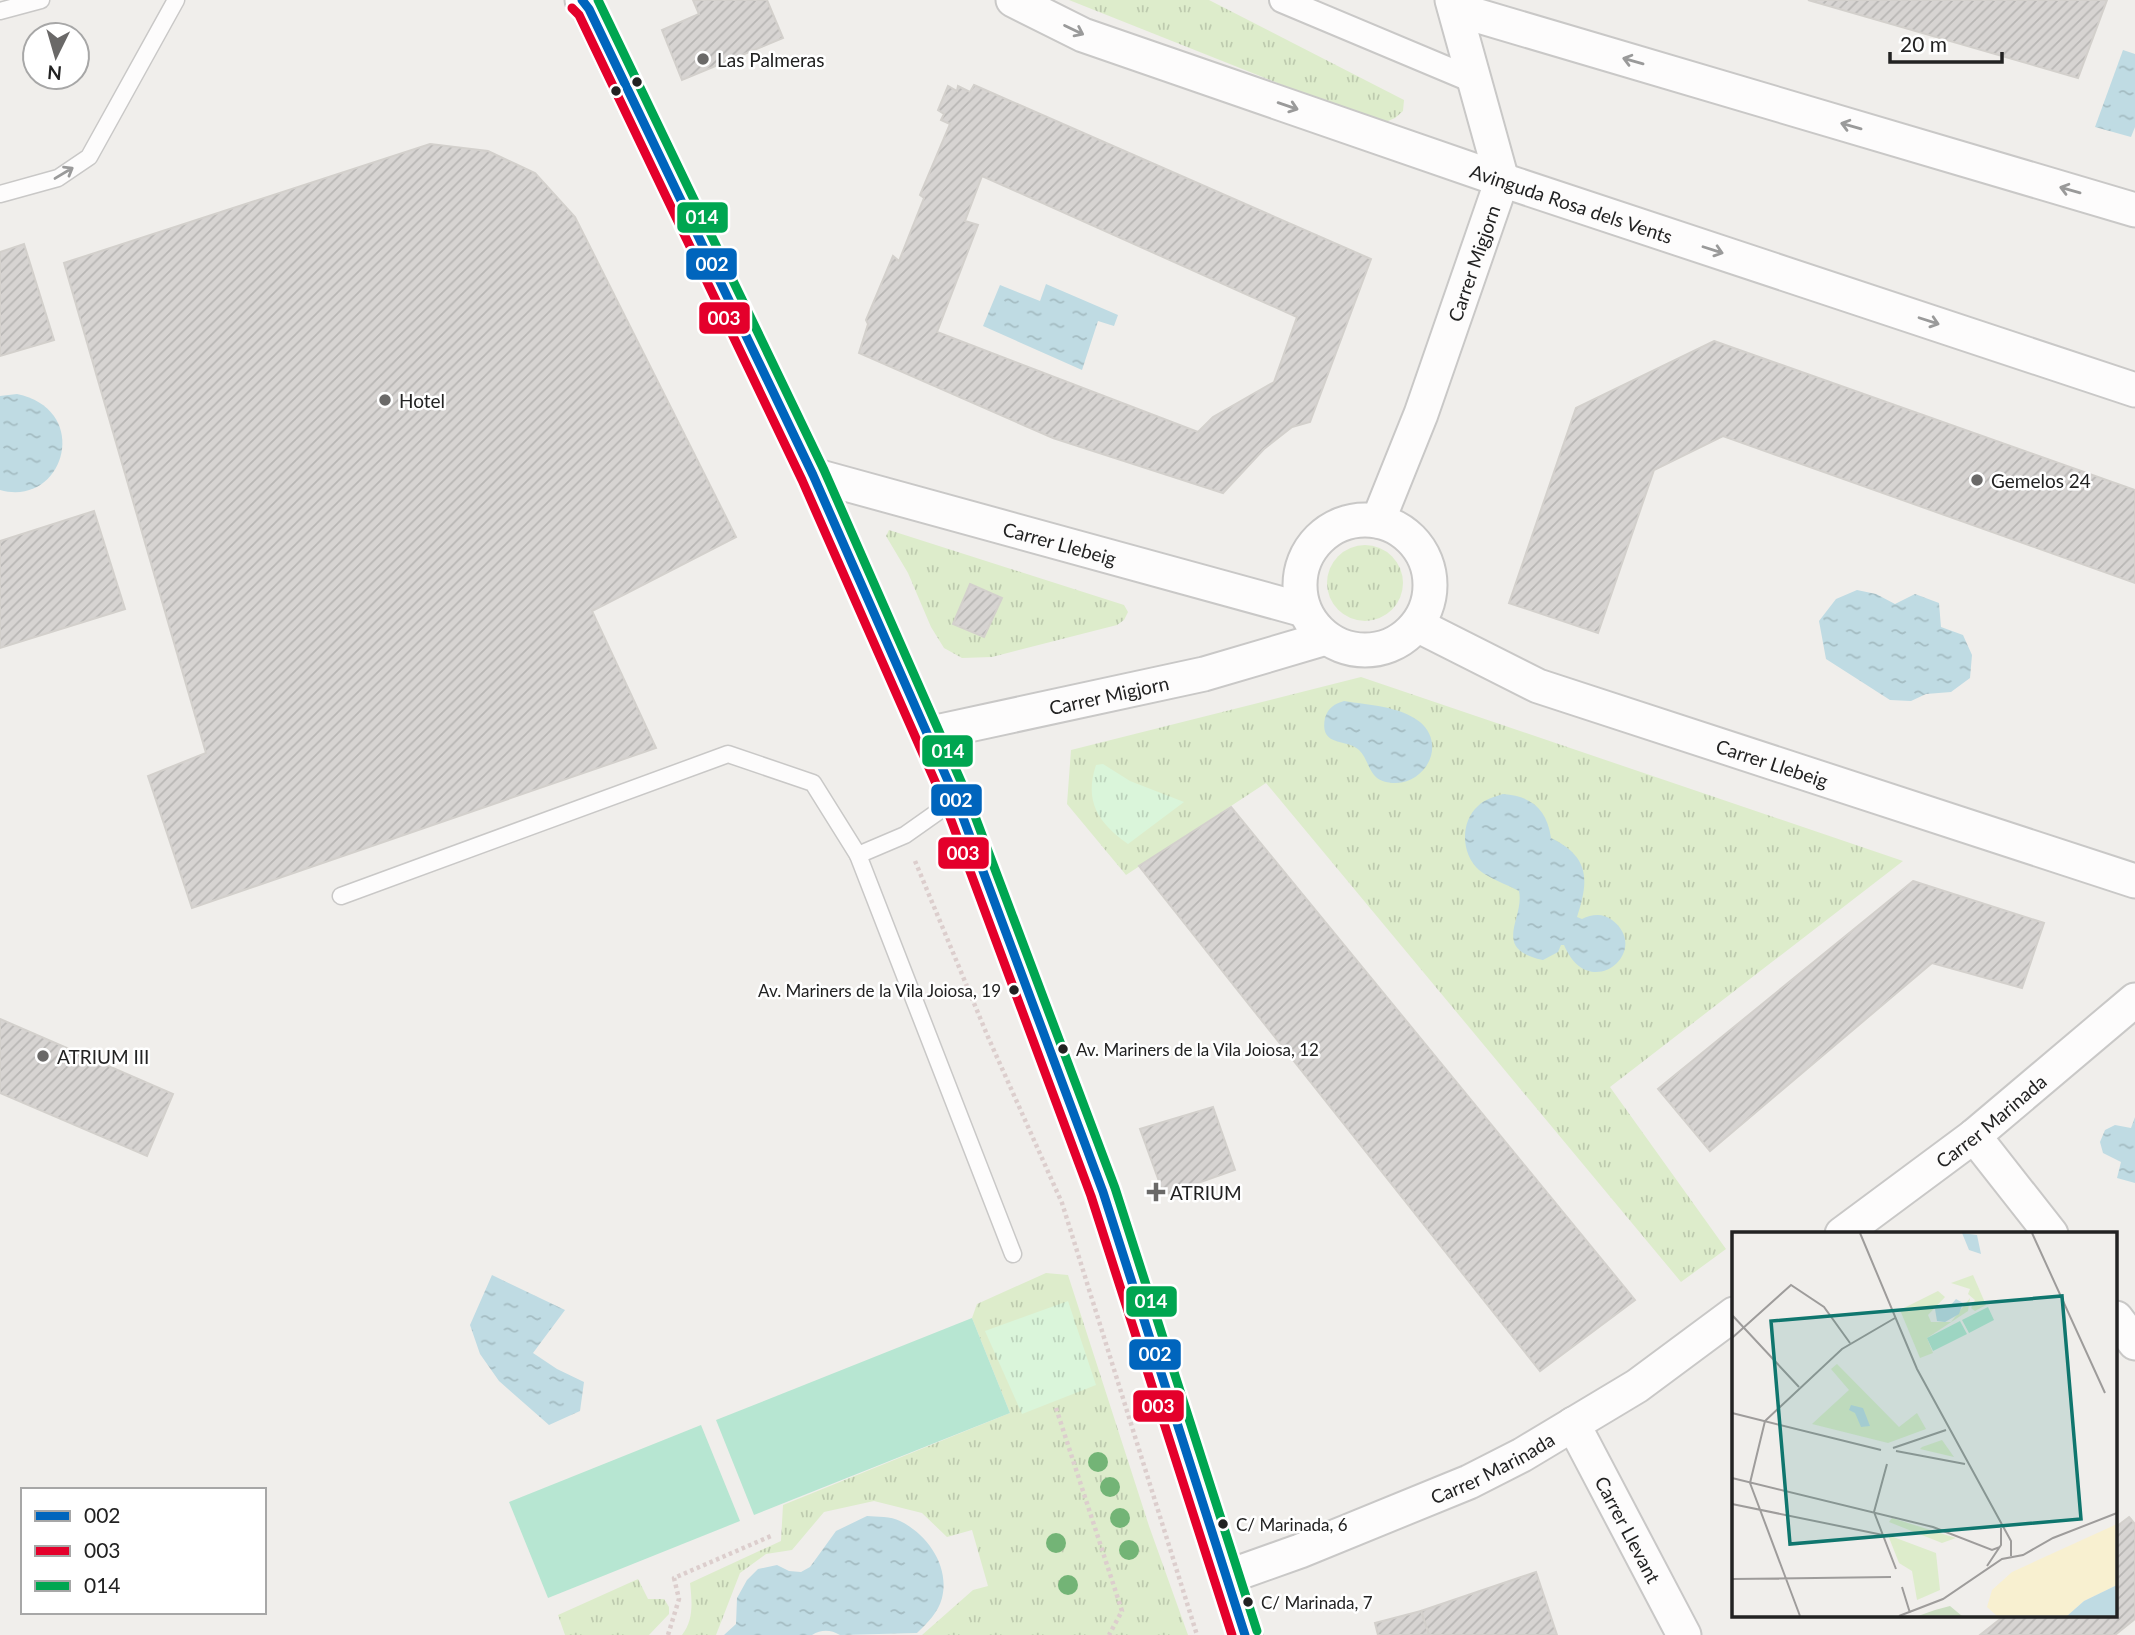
<svg xmlns="http://www.w3.org/2000/svg" width="2135" height="1635" font-family="Lato,sans-serif">
<defs>
<pattern id="grass-tufts" width="24" height="20" patternUnits="userSpaceOnUse" patternTransform="scale(1.75)"><rect width="24" height="20" fill="#ddeccb"/><path d="M3 7l-1-3M5 7V3M7 7l1-3M15 17l-1-3M17 17v-4M19 17l1-3" fill="none" stroke="#bdcaae"/></pattern>
<pattern id="park-tufts" width="24" height="20" patternUnits="userSpaceOnUse" patternTransform="scale(1.75)"><rect width="24" height="20" fill="#daf5da"/><path d="M3 7l-1-3M5 7V3M7 7l1-3M15 17l-1-3M17 17v-4M19 17l1-3" fill="none" stroke="#bbd2bb"/></pattern>
<pattern id="water-ripples" width="26" height="14" patternUnits="userSpaceOnUse" patternTransform="scale(1.75)"><rect width="26" height="14" fill="#bfdbe3"/><path d="M2 4q2-2 4 0t4 0M15 11q2-2 4 0t4 0" fill="none" stroke="#a4bcc2"/></pattern>
<pattern id="building-hatch" width="6" height="6" patternUnits="userSpaceOnUse" patternTransform="scale(1.75)"><rect width="6" height="6" fill="#d7d4d2"/><path d="M-1 1l2-2M0 6l6-6M5 7l2-2" fill="none" stroke="#b8b6b4"/></pattern>
</defs>
<rect width="100%" height="100%" fill="#f0eeeb"/>
<g fill="url(#grass-tufts)">
<polygon points="1069,0 1209,0 1404,100 1403,111 1395,118 1381,124"/>
<polygon points="889,530 1124,605 1128,612 1124,620 1117,625 992,657 962,658 944,648 931,627 908,573 886,536"/>
<circle cx="1365" cy="583" r="38"/>
<polygon points="1361,677 1903,861 1610,1087 1726,1249 1681,1282 1266,783 1126,875 1067,804 1071,750"/>
<path d="M1046,1273l22,2 81,251 39,109h-266l51,-45 15,-4 -16,-56 -25,7 -25,-24 -48,-12 -50,11 -32,38 -26,4 -26,19 -24,62h-34c12,-15 10,-34 8,-52l91,-42 2,-36 227,-92 -38,-95 5,-14z"/>
<polygon points="638,1579 648,1599 664,1599 669,1607 669,1614 649,1635 565,1635 558,1615"/>
</g>
<g fill="url(#park-tufts)">
<path d="M1103,764l27,17 54,21 -56,42c-30,-21 -44,-43 -32,-79z"/>
<polygon points="1068,1301 1096,1385 1022,1414 985,1331"/>
</g>
<g fill="#b7e6d2">
<polygon points="972,1318 1010,1413 754,1515 716,1420"/>
<polygon points="701,1425 740,1521 548,1598 509,1502"/>
</g>
<g fill="url(#water-ripples)">
<polygon points="2123,50 2135,54 2135,127 2131,137 2095,127"/>
<polygon points="1046,284 1118,315 1114,326 1098,321 1082,370 983,326 1000,285 1040,301"/>
<path d="M17,394c76,16 47,114 -17,96v-94z"/>
<polygon points="1857,590 1876,594 1895,604 1915,594 1939,603 1941,627 1963,635 1972,655 1970,678 1951,692 1926,694 1911,701 1890,700 1826,659 1819,621 1836,599"/>
<path d="M1344,701c24,4 56,5 76,21 26,22 7,60 -24,61 -29,0 -24,-20 -37,-33 -12,-12 -40,-2 -34,-32 3,-10 9,-14 19,-17z"/>
<path d="M1503,794c28,2 44,15 48,44 39,19 38,42 26,79l5,2c10,-5 21,-6 30,1 41,31 -23,85 -48,25h-3l-3,7 -15,8c-53,-11 -18,-41 -24,-69 -13,-7 -29,-12 -40,-21 -18,-16 -19,-48 -1,-64 7,-7 16,-9 25,-12z"/>
<polygon points="2135,1117 2135,1183 2117,1178 2121,1162 2103,1153 2100,1142 2105,1130 2115,1125 2131,1128"/>
<polygon points="492,1275 565,1310 533,1353 557,1369 584,1382 580,1411 549,1425 499,1381 480,1354 470,1325"/>
<path d="M867,1516c10,1 24,0 33,5 27,13 50,45 42,77 -4,15 -15,25 -25,35l-77,2c-9,-5 -18,-6 -28,0h-88l12,-11 1,-26 10,-18 11,-11 19,-4 12,6 12,1 9,-5 26,-36z"/>
</g>
<g fill="url(#building-hatch)" stroke="#d3d0cc" stroke-width="2" fill-rule="evenodd">
<polygon points="693,0 767,0 783,38 682,80 662,30 699,14"/>
<polygon points="1808,0 2107,0 2078,78"/>
<path d="M974,85l397,174 -61,163 -18,5 -28,22 -41,44 -170,-55 -194,-85 9,-29 -2,-4 27,-64 6,5 25,-63 -4,-3 30,-71 -9,-4 3,-6 -6,-4 10,-24 9,5 1,-5 12,6zM982,176l315,141 -23,65 -61,35 -15,15 -261,-100 41,-107 -13,-4z"/>
<polygon points="430,144 488,151 535,173 575,217 736,537 592,611 656,748 192,908 148,776 206,753 64,263"/>
<polygon points="24,244 54,340 0,356 0,252"/>
<polygon points="1714,341 2135,490 2135,583 1723,436 1654,470 1598,633 1509,603 1576,408"/>
<polygon points="94,511 125,609 0,648 0,541"/>
<polygon points="970,584 1002,598 984,637 953,624"/>
<polygon points="1231,807 1635,1300 1540,1371 1139,866"/>
<polygon points="1913,881 2044,923 2022,988 1932,963 1710,1151 1658,1089"/>
<polygon points="0,1019 173,1094 147,1156 0,1093"/>
<polygon points="1213,1107 1235,1170 1164,1195 1140,1129"/>
<polygon points="2129,1517 2135,1524 2135,1619 2115,1635 1980,1635 2004,1616 2116,1616 2116,1527"/>
<polygon points="1536,1572 1557,1635 1429,1635 1421,1611"/>
<polygon points="1421,1611 1429,1635 1378,1635 1375,1623"/>
</g>
<g fill="none" stroke-linecap="round" stroke-linejoin="round">
<defs>
<g id="service">
<polyline points="0,11 41,0"/>
<polyline points="0,194 58,178 89,157 176,0"/>
<polyline points="956,799 905,835 858,855 1013,1254"/>
<polyline points="341,896 728,754 813,783 858,855"/>
</g>
<polyline id="pedestrian" points="1282,0 1475,81"/>
<g id="minor">
<polyline points="582,0 589,9 813,475 956,799 1103,1192 1245,1635"/>
<path id="s1" d="M1013,0l70,35 419,145 633,210"/>
<polyline points="1455,9 2135,210"/>
<path id="s2" d="M813,475l491,135"/>
<circle cx="1365" cy="585" r="65"/>
<path id="s3" d="M1378,521l43,-107 81,-234 -50,-180"/>
<path id="s4" d="M1417,625l121,61 597,195"/>
<path id="s5" d="M927,734l277,-60 122,-36"/>
<polyline points="1974,1136 2051,1234"/>
<path id="s6" d="M1842,1234l132,-98 161,-136"/>
<polyline points="2116,1318 2135,1343"/>
<path id="s7" d="M1573,1424l111,211"/>
<path id="s8" d="M1227,1577l73,-26 169,-69 53,-27 115,-69 97,-72"/>
</g>
</defs>
<use href="#service" stroke="#c9c8c7" stroke-width="19"/>
<use href="#pedestrian" stroke="#c9c8c7" stroke-width="28"/>
<use href="#minor" stroke="#c9c8c7" stroke-width="37"/>
<g stroke="#dccecd" stroke-width="4.5" stroke-dasharray="3.5 3.5" stroke-linecap="butt">
<polyline points="915,861 988,1037 1062,1203 1197,1635"/>
<polyline points="1056,1408 1122,1611 1109,1635"/>
<polyline points="668,1635 679,1599 674,1578 771,1536"/>
</g>
<use href="#service" stroke="#fdfcfc" stroke-width="16"/>
<use href="#pedestrian" stroke="#fdfcfc" stroke-width="24"/>
<use href="#minor" stroke="#fdfcfc" stroke-width="33"/>
<defs>
<polyline id="bus-1" points="582,0 589,9 813,475 956,799 1103,1192 1245,1635"/>
<polyline id="bus-2" points="572,8 579,15 802,480 945,804 1091,1196 1232,1635"/>
<polyline id="bus-3" points="598,0 824,470 967,795 1115,1188 1257,1631"/>
</defs>
<use href="#bus-1" stroke="#fff" stroke-width="14"/>
<use href="#bus-2" stroke="#fff" stroke-width="14"/>
<use href="#bus-3" stroke="#fff" stroke-width="14"/>
<use href="#bus-1" stroke="#0065bd" stroke-width="9"/>
<use href="#bus-2" stroke="#e4002b" stroke-width="9"/>
<use href="#bus-3" stroke="#00a651" stroke-width="9"/>
</g>
<g fill="#73b476">
<circle cx="1098" cy="1462" r="10"/>
<circle cx="1110" cy="1487" r="10"/>
<circle cx="1120" cy="1518" r="10"/>
<circle cx="1056" cy="1543" r="10"/>
<circle cx="1129" cy="1550" r="10"/>
<circle cx="1068" cy="1585" r="10"/>
</g>
<defs><path id="oneway-shaft" d="M-6 0H5M1.5-3L5.5 0L1.5 3" fill="none" stroke-width="1.6" stroke-linecap="round" stroke-linejoin="round" transform="scale(1.75)"/></defs>
<g stroke="#9a9a9a">
<use href="#oneway-shaft" transform="translate(1074 30) rotate(26)"/>
<use href="#oneway-shaft" transform="translate(1633 61) rotate(-164)"/>
<use href="#oneway-shaft" transform="translate(1288 106) rotate(19)"/>
<use href="#oneway-shaft" transform="translate(1851 126) rotate(-164)"/>
<use href="#oneway-shaft" transform="translate(64 173) rotate(-31)"/>
<use href="#oneway-shaft" transform="translate(2070 190) rotate(-164)"/>
<use href="#oneway-shaft" transform="translate(1713 250) rotate(18)"/>
<use href="#oneway-shaft" transform="translate(1929 321) rotate(18)"/>
</g>
<g fill="#6a6968" stroke="#fff" stroke-width="2.5">
<circle cx="703" cy="59" r="7"/>
<circle cx="385" cy="400" r="7"/>
<circle cx="1977" cy="480" r="7"/>
<circle cx="43" cy="1056" r="7"/>
<path d="M1152.5 1181.5h7v7h7v7h-7v7h-7v-7h-7v-7h7z"/>
</g>
<g fill="#222" stroke="#fff" stroke-width="2.5">
<circle cx="637" cy="82" r="6"/>
<circle cx="616" cy="91" r="6"/>
<circle cx="1014" cy="990" r="6"/>
<circle cx="1063" cy="1049" r="6"/>
<circle cx="1223" cy="1524" r="6"/>
<circle cx="1248" cy="1602" r="6"/>
</g>
<g text-anchor="middle" dominant-baseline="central" stroke-width="5" stroke-linejoin="round" paint-order="stroke">
<g font-size="17" fill="#222" stroke="#fff" text-anchor="start">
<text x="1001" y="990" text-anchor="end">Av. Mariners de la Vila Joiosa, 19</text>
<text x="1076" y="1049">Av. Mariners de la Vila Joiosa, 12</text>
<text x="1236" y="1524">C/ Marinada, 6</text>
<text x="1261" y="1602">C/ Marinada, 7</text>
</g>
<g font-size="19" fill="#222" stroke="#fff" text-anchor="start">
<text x="717" y="59">Las Palmeras</text>
<text x="399" y="400">Hotel</text>
<text x="1991" y="480">Gemelos 24</text>
<text x="57" y="1056">ATRIUM III</text>
<text x="1170" y="1192">ATRIUM</text>
</g>
<g font-size="19" fill="#222" stroke="#fff">
<text stroke="none"><textPath href="#s1" startOffset="595">Avinguda Rosa dels Vents</textPath></text>
<text stroke="none"><textPath href="#s3" startOffset="275">Carrer Migjorn</textPath></text>
<text stroke="none"><textPath href="#s2" startOffset="256">Carrer Llebeig</textPath></text>
<text stroke="none"><textPath href="#s5" startOffset="186">Carrer Migjorn</textPath></text>
<text stroke="none"><textPath href="#s4" startOffset="382">Carrer Llebeig</textPath></text>
<text stroke="none"><textPath href="#s6" startOffset="187">Carrer Marinada</textPath></text>
<text stroke="none"><textPath href="#s8" startOffset="287">Carrer Marinada</textPath></text>
<text stroke="none"><textPath href="#s7" startOffset="119">Carrer Llevant</textPath></text>
</g>
</g>
<g transform="translate(1732 1232)">
<rect width="385" height="385" fill="#f0eeeb"/>
<path d="M241,43l13,30 -11,6 -4,-3 4,-8 -7,-6 2,-5 -19,-6zM206,59l7,6 -17,18 3,7h20l19,-24 -2,13 -41,27 6,15 -13,5 -20,-48zM105,132l62,63 18,-14 9,16 -38,14 -76,-19 37,-34 -18,-21zM210,208l12,17 -34,-8 2,-2zM160,286l64,20 -14,5 -53,-21zM156,303l48,18 4,37 -23,10 -5,-29 -13,-8z" fill="#ddeccb"/>
<path d="M218,374l12,10h-44l17,-6z" fill="#cbdec1"/>
<path d="M385,292v61l-33,16 -17,15h-70l-10,-9 5,-17 20,-18z" fill="#f8f0d0"/>
<path d="M256,75l6,13 -25,13 -7,-13zM228,89l7,13 -34,17 -6,-13z" fill="#b7e6d2"/>
<path d="M230,1l15,2 4,19 -12,-4zM224,67l7,4 -4,11 -14,8 -8,-1 -2,-12 15,-3zM119,173l12,3 7,18 -9,1 -6,-14 -6,-3zM385,353v31h-50l17,-15z" fill="#bfdbe3"/>
<path fill="none" stroke="#9e9c9b" stroke-width="2" d="M128,1l57,136 94,172v15M300,1l73,160M0,83l67,72M0,106l59,-53 33,22 26,36M0,181l149,37M161,216l53,-18M164,219l69,13M155,232l-13,48 22,57M0,246l201,49 59,23 8,-3M0,272l151,31M255,334l14,-21v-17M0,347l159,-2M170,355l8,26M68,384l-50,-133 15,-62 77,-72 53,-31M167,384l44,-17 59,-40 21,-4 30,-17 64,-25"/>
<path fill="#0f766e" fill-opacity="0.15" stroke="#0f766e" stroke-width="3.5" d="M330,64l19,223 -291,25 -19,-223z"/>
<rect width="385" height="385" fill="none" stroke="#222" stroke-width="3.5"/>
</g>
<g stroke="#fff" stroke-width="2.5">
<rect x="676" y="201" width="53" height="33" rx="7" fill="#00a651"/>
<rect x="685" y="247" width="53" height="34" rx="7" fill="#0065bd"/>
<rect x="698" y="301" width="53" height="34" rx="7" fill="#e4002b"/>
<rect x="921" y="734" width="53" height="34" rx="7" fill="#00a651"/>
<rect x="930" y="783" width="53" height="34" rx="7" fill="#0065bd"/>
<rect x="937" y="836" width="53" height="34" rx="7" fill="#e4002b"/>
<rect x="1125" y="1285" width="53" height="33" rx="7" fill="#00a651"/>
<rect x="1128" y="1338" width="54" height="33" rx="7" fill="#0065bd"/>
<rect x="1132" y="1389" width="53" height="34" rx="7" fill="#e4002b"/>
</g>
<g font-size="19" text-anchor="middle" font-weight="bold" fill="#fff">
<text x="702" y="224">014</text>
<text x="712" y="271">002</text>
<text x="724" y="325">003</text>
<text x="948" y="758">014</text>
<text x="956" y="807">002</text>
<text x="963" y="860">003</text>
<text x="1151" y="1308">014</text>
<text x="1155" y="1361">002</text>
<text x="1158" y="1413">003</text>
</g>
<rect x="21" y="1488" width="245" height="126" fill="#ffffff" stroke="#a7a7a7" stroke-width="2"/>
<rect x="35" y="1511" width="35" height="10" fill="#0065bd" stroke="#a7a7a7" stroke-width="2"/>
<text x="84" y="1523" font-size="21" fill="#222222">002</text>
<rect x="35" y="1546" width="35" height="10" fill="#e4002b" stroke="#a7a7a7" stroke-width="2"/>
<text x="84" y="1558" font-size="21" fill="#222222">003</text>
<rect x="35" y="1581" width="35" height="10" fill="#00a651" stroke="#a7a7a7" stroke-width="2"/>
<text x="84" y="1593" font-size="21" fill="#222222">014</text>
<g transform="translate(56 56) rotate(185)"><circle r="33" fill="#ffffff" stroke="#a7a7a7" stroke-width="2"/>
<path d="M0-5L12 26L0 18L-12 26Z" fill="#6a6968"/>
<text y="-10" font-size="19" font-weight="bold" text-anchor="middle" fill="#222222">N</text>
</g>
<path d="M1890 52v10h112v-10" fill="none" stroke="#222222" stroke-width="3.5"/>
<text x="1900" y="52" font-size="21" fill="#222222" stroke="#ffffff" stroke-width="5" paint-order="stroke">20 m</text>
</svg>
